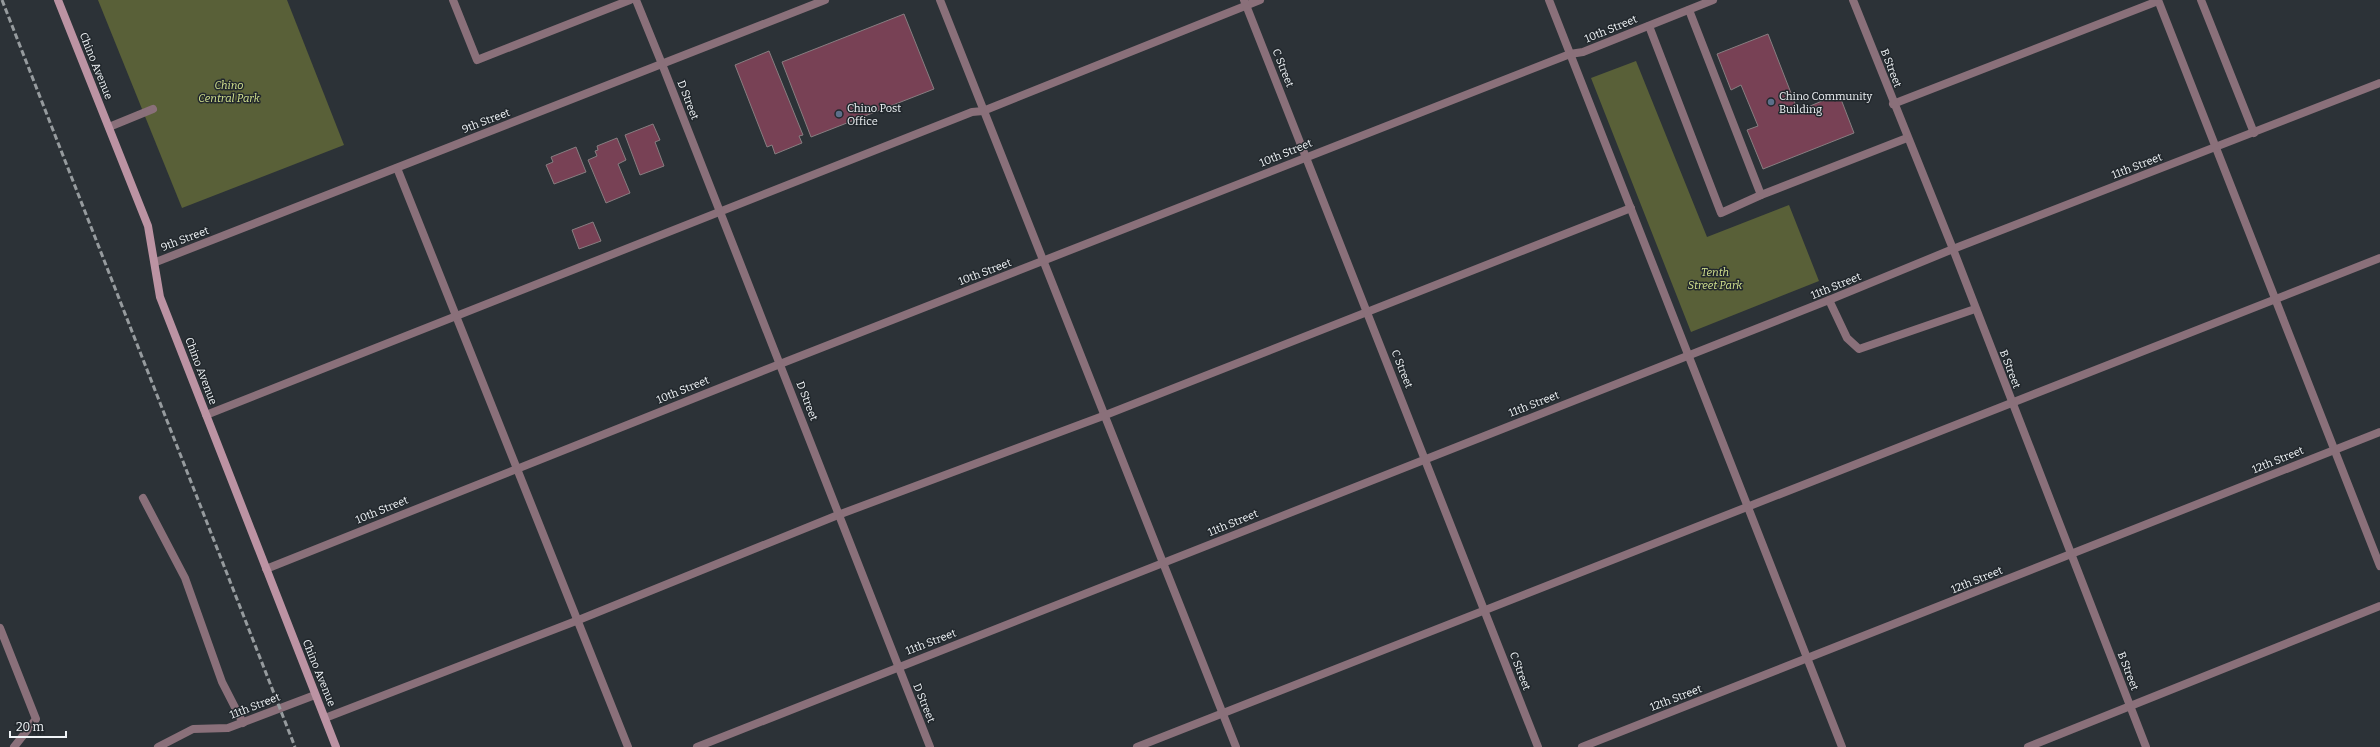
<svg xmlns="http://www.w3.org/2000/svg" width="2380" height="747" font-family="Bitter,serif">
<rect width="100%" height="100%" fill="#2c3237"/>
<g fill="#596038">
<polygon points="98,0 287,0 344,145 182,208"/>
<polygon points="1636,61 1707,237 1789,205 1819,281 1691,332 1591,78"/>
</g>
<g fill="#784155" stroke="#887e81">
<polygon points="904,14 934,89 811,137 782,62"/>
<polygon points="1768,34 1798,111 1839,94 1854,133 1763,169 1747,130 1758,126 1741,85 1731,90 1717,54"/>
<polygon points="769,51 803,135 799,136 802,143 775,154 772,145 767,147 735,65"/>
<polygon points="653,124 660,140 655,142 664,166 640,175 625,135"/>
<polygon points="617,138 626,160 618,164 630,193 606,203 588,160 597,156 595,151 598,150 597,146"/>
<polygon points="576,147 586,172 554,184 546,165 553,162 551,157"/>
<polygon points="593,222 601,241 579,249 572,230"/>
</g>
<g fill="none" stroke-linecap="round" stroke-linejoin="round">
<g stroke="#8a707a" stroke-width="8">
<polyline points="453,0 477,60 630,0"/>
<polyline points="636,0 662,64"/>
<polyline points="940,0 1236,747"/>
<polyline points="1549,0 1842,747"/>
<polyline points="2158,0 2380,566"/>
<polyline points="2201,0 2254,133"/>
<polyline points="1649,26 1721,213 1761,195 1689,10"/>
<polyline points="1893,104 2158,1"/>
<polyline points="109,127 153,109"/>
<polyline points="397,168 628,747"/>
<polyline points="1761,195 1907,138"/>
<polyline points="1829,300 1847,338 1859,349 1975,309"/>
<path d="M206,415c255,-102 511,-201 766,-303l11,-1 277,-111"/>
<polyline points="143,498 185,578 222,682 243,723"/>
<polyline points="0,628 36,719 14,747"/>
<polyline points="325,718 576,621 838,515 1103,416 1631,208"/>
<polyline points="1137,747 2380,258"/>
<polyline points="2028,747 2380,606"/>
</g>
<g stroke="#8a707a" stroke-width="8">
<polyline points="1244,0 1538,747"/>
<polyline points="1853,0 1953,249 2146,747"/>
<polyline points="662,64 930,747"/>
<polyline points="156,262 825,0"/>
<polyline points="266,569 780,364 1570,54 1583,52 1713,0"/>
<polyline points="158,747 193,729 228,728 315,695"/>
<polyline points="697,747 1829,300 1953,249 2380,83"/>
<polyline points="1582,747 2380,432"/>
</g>
<polyline stroke="#bc93a3" stroke-width="8" points="58,0 148,226 160,297 336,747"/>
<polyline stroke="#969b9e" stroke-width="3" stroke-dasharray="6 3" stroke-linecap="butt" points="2,0 295,747"/>
</g>
<g fill="#5c6f8a" stroke="#22282d" stroke-width="1.5">
<circle cx="1771" cy="102" r="4"/>
<circle cx="839" cy="114" r="4"/>
</g>
<g text-anchor="middle" dominant-baseline="central" stroke-width="3" stroke-linejoin="round" paint-order="stroke">
<g font-size="11" fill="#f0f4f7" stroke="#22282d">
<text transform="translate(1611 29) rotate(-22)">10th Street</text>
<text transform="translate(96 66) rotate(68)">Chino Avenue</text>
<text transform="translate(1283 68) rotate(68)">C Street</text>
<text transform="translate(1891 68) rotate(69)">B Street</text>
<text transform="translate(688 100) rotate(69)">D Street</text>
<text transform="translate(486 121) rotate(-21)">9th Street</text>
<text transform="translate(1286 153) rotate(-22)">10th Street</text>
<text transform="translate(2137 166) rotate(-21)">11th Street</text>
<text transform="translate(185 239) rotate(-21)">9th Street</text>
<text transform="translate(985 272) rotate(-21)">10th Street</text>
<text transform="translate(1836 286) rotate(-22)">11th Street</text>
<text transform="translate(1402 369) rotate(68)">C Street</text>
<text transform="translate(2010 369) rotate(69)">B Street</text>
<text transform="translate(201 371) rotate(69)">Chino Avenue</text>
<text transform="translate(683 390) rotate(-22)">10th Street</text>
<text transform="translate(807 401) rotate(69)">D Street</text>
<text transform="translate(1534 404) rotate(-21)">11th Street</text>
<text transform="translate(2278 460) rotate(-22)">12th Street</text>
<text transform="translate(382 510) rotate(-22)">10th Street</text>
<text transform="translate(1233 523) rotate(-22)">11th Street</text>
<text transform="translate(1977 580) rotate(-22)">12th Street</text>
<text transform="translate(931 642) rotate(-21)">11th Street</text>
<text transform="translate(1520 671) rotate(69)">C Street</text>
<text transform="translate(2128 671) rotate(69)">B Street</text>
<text transform="translate(319 673) rotate(68)">Chino Avenue</text>
<text transform="translate(1676 698) rotate(-21)">12th Street</text>
<text transform="translate(924 703) rotate(68)">D Street</text>
<text transform="translate(255 706) rotate(-21)">11th Street</text>
</g>
<g font-size="11" font-style="italic" fill="#d6e590" stroke="#22282d">
<text x="229" y="85">Chino<tspan x="229" dy="13">Central Park</tspan></text>
<text x="1715" y="272">Tenth<tspan x="1715" dy="13">Street Park</tspan></text>
</g>
<g font-size="11" fill="#f0f4f7" stroke="#22282d" text-anchor="start">
<text x="1779" y="96">Chino Community<tspan x="1779" dy="13">Building</tspan></text>
<text x="847" y="108">Chino Post<tspan x="847" dy="13">Office</tspan></text>
</g>
</g>
<path d="M10 731v6h56v-6" fill="none" stroke="#f0f4f7" stroke-width="2"/>
<text x="16" y="731" font-size="12" fill="#f0f4f7" stroke="#22282d" stroke-width="3" paint-order="stroke">20 m</text>
</svg>
